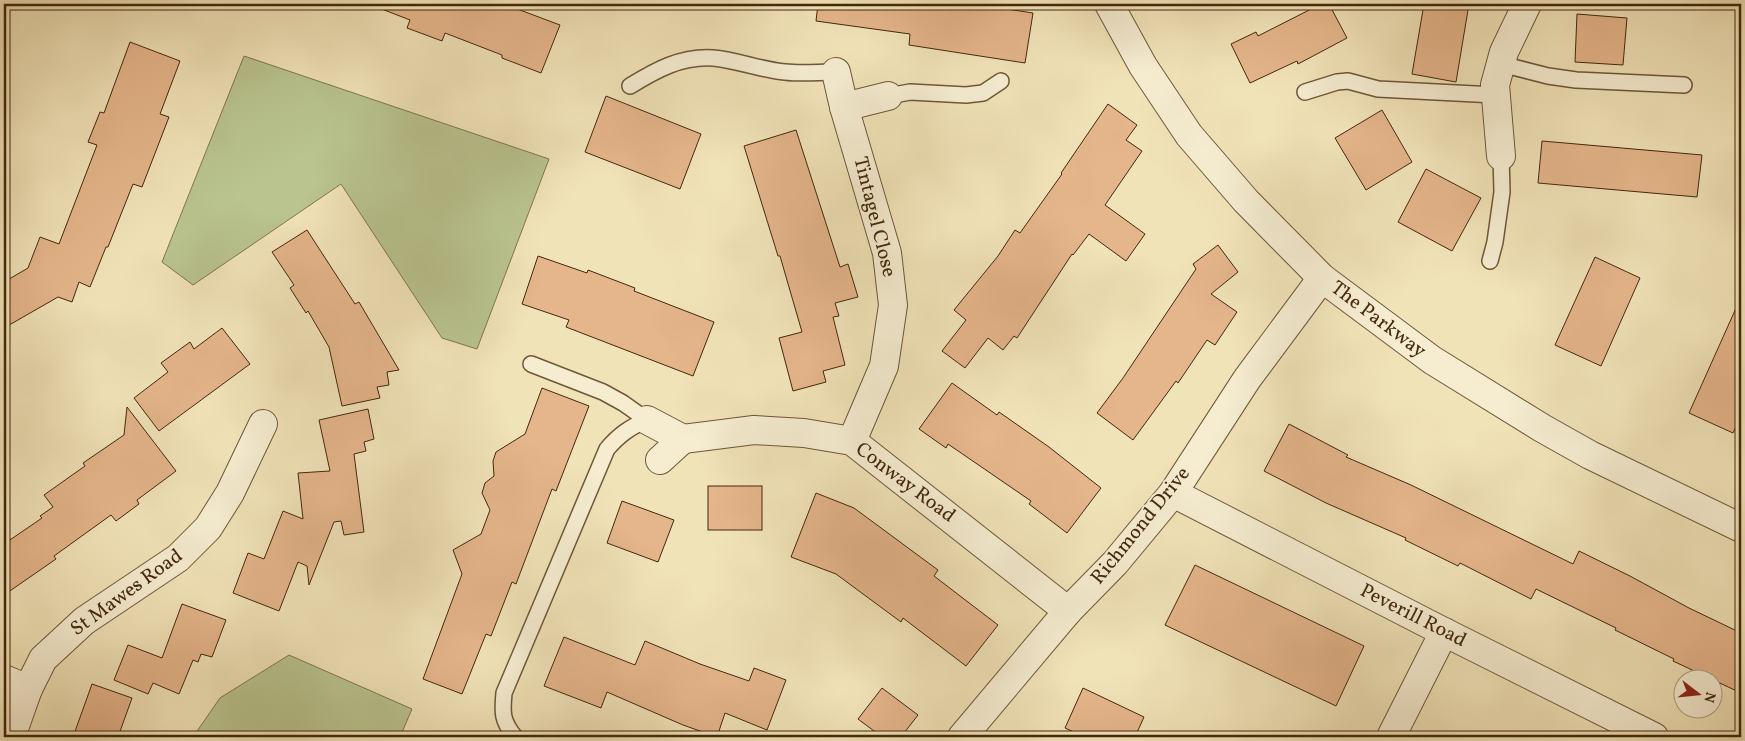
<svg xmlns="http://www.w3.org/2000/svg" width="1745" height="741" font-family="Vollkorn,serif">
<rect width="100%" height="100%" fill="#f1e3b8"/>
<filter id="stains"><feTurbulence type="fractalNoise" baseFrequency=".004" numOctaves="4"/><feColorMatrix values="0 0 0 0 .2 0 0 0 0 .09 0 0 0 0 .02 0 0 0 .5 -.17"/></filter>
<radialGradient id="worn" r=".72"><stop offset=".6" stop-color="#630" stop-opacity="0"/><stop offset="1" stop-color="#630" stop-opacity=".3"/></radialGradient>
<g fill="#b9c48f" stroke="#7e764e">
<polygon points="244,56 549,159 477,349 442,338 341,184 193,285 162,262"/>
<polygon points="289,655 412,709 400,737 193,737 220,698"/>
</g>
<g fill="#e5b58b" stroke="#43280d">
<polygon points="375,4 504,4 560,25 541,73 502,58 502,55 445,33 442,41 407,28 410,20 374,6"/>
<polygon points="818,4 974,4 1033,13 1025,63 909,45 910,34 816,21"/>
<polygon points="1321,4 1329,4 1347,38 1298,64 1297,61 1250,83 1231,44 1256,32 1258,36"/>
<polygon points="1424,4 1469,4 1456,82 1412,74"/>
<polygon points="1577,14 1627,18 1623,65 1575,62"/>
<polygon points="130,42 180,61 160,114 169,117 142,187 133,184 108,247 106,247 90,287 79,282 72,302 58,297 4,328 4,282 28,268 40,237 59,244 97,145 88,142 100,112 104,113"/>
<polygon points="606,96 701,134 680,189 585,152"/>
<polygon points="1108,104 1137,125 1126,140 1142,151 1105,205 1145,234 1126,261 1089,234 1073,255 1072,254 1017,338 1014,336 1003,350 988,338 965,368 942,351 966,320 954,310 998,256 1015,230 1020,233 1062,174 1061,173"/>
<polygon points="1382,110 1412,162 1366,190 1335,138"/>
<polygon points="796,130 840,267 848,264 858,297 835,303 839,316 833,317 845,365 823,371 826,382 793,391 779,338 802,332 780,256 778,256 744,146"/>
<polygon points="1542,141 1702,155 1697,197 1538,183"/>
<polygon points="1426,169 1481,198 1452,251 1398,222"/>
<polygon points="307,230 355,304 359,302 399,370 387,372 389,385 377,387 380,398 342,406 329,347 308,311 306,313 290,288 294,285 272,252"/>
<polygon points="1218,245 1238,272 1211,294 1237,312 1215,345 1207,340 1178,383 1176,381 1133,440 1097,413 1123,378 1196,269 1193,264"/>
<polygon points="538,256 587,273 588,270 635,288 634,291 714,322 693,376 566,327 569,320 522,304"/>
<polygon points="1595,257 1640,278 1601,366 1555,345"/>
<polygon points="1741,297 1741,415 1733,433 1689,413"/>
<polygon points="222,328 250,364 159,431 134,398 168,372 161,363 190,342 194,349"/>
<polygon points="952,383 997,415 999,412 1049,447 1101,488 1067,533 1029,504 1031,501 948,444 946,448 919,429"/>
<polygon points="542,388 589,406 556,491 552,489 516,584 512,582 491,636 486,634 462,694 423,679 462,574 453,550 481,534 490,510 482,493 485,483 494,476 493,461 496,452 525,434"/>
<polygon points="127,407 176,471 137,500 139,504 116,521 111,515 54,556 56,559 4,595 4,544 42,518 40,516 53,507 44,495 85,466 83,463 124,435"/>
<polygon points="368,409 374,439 364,442 366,451 354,454 364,532 344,535 341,521 334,522 309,585 307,566 298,562 279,611 233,593 248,553 264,559 283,511 303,519 298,473 330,471 319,420"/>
<polygon points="1289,424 1348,455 1346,457 1411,485 1573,564 1579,551 1630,576 1689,608 1741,633 1741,693 1673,661 1674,659 1615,630 1616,628 1536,589 1531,599 1460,563 1458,566 1405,540 1406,538 1326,503 1264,471"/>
<rect x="708" y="486" width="54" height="44"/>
<polygon points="816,493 854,508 938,570 934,576 998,625 966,666 903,618 901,622 836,574 791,557"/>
<polygon points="622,501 674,520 658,562 607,543"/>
<polygon points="1195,565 1364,646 1336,706 1165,625"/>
<polygon points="182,604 226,620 212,657 201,654 198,662 193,660 179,694 153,683 148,694 114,680 128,645 162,658"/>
<polygon points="564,637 635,665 645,641 700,664 749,681 754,668 786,680 767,730 725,713 717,737 683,725 607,692 601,708 544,686"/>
<polygon points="92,684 132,698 118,737 73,737"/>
<polygon points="882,688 918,715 901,737 882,737 858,719"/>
<polygon points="1083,688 1144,717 1135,737 1085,737 1065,728"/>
</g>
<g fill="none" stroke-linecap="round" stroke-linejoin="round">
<defs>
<g id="service">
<polyline points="1501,64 1548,76 1576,80 1684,85"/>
<path d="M630,86c26,-16 51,-30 83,-28 24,2 48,12 72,14 17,2 34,0 51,0"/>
<polyline points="1305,92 1337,82 1348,81 1378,89 1495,95"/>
<polyline points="888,96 910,92 966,95 983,93 1001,81"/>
<polyline points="1490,261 1495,242 1502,192 1501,156"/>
<polyline points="531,364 603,392 623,403 647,420"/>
<path d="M515,737c-13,-16 -13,-24 -11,-44l103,-244c12,-14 23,-22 40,-29"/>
</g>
<g id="minor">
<polyline points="836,72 844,107 887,253 893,305 884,366 852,441"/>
<polyline points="844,107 888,96"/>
<polyline points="1501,156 1495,85 1504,52 1527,4"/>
<polyline points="647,420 683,439 660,460"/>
<polyline points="683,439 754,430 804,433 852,441 1068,611"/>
<polyline points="1173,493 1444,632 1654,737"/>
<polyline points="4,679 28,689"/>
<polyline points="11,737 28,689 43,659 84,621 178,558 208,528 230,493 263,424"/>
<polyline points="962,737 1068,611 1115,563 1173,493 1247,379 1322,278"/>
<polyline points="1391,737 1444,632"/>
</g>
<polyline id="tertiary" points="1109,4 1143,66 1189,135 1246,201 1322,278 1432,360 1542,428 1590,455 1741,528"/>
</defs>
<use href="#service" stroke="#6e5738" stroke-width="18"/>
<use href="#minor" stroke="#6e5738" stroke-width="30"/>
<use href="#tertiary" stroke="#6e5738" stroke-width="30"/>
<use href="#service" stroke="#f6edd1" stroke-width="15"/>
<use href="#minor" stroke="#f6edd1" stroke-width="28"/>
<use href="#tertiary" stroke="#f6edd1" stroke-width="28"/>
</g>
<g text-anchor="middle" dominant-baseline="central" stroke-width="4" stroke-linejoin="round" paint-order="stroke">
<g font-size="20" fill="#43280d" stroke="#f6edd1">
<text transform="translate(874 217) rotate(76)">Tintagel Close</text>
<text transform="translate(1378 320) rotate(37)">The Parkway</text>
<text transform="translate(905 483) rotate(37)">Conway Road</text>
<text transform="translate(1141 526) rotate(-51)">Richmond Drive</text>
<text transform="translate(127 593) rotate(-36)">St Mawes Road</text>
<text transform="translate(1413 616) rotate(27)">Peverill Road</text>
</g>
</g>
<rect width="1745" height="741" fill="none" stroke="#f1e3b8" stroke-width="20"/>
<rect x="5" y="5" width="1735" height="731" fill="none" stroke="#43280d" stroke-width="2.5"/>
<rect x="10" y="10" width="1725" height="721" fill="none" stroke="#43280d"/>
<g transform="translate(1698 694) rotate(106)"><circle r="24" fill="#f6edd1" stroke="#ae9e83"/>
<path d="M0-4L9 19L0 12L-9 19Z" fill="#8f2418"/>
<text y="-8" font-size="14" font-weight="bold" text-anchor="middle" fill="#43280d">N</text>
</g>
<rect width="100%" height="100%" filter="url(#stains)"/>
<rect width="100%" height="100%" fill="url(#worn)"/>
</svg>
